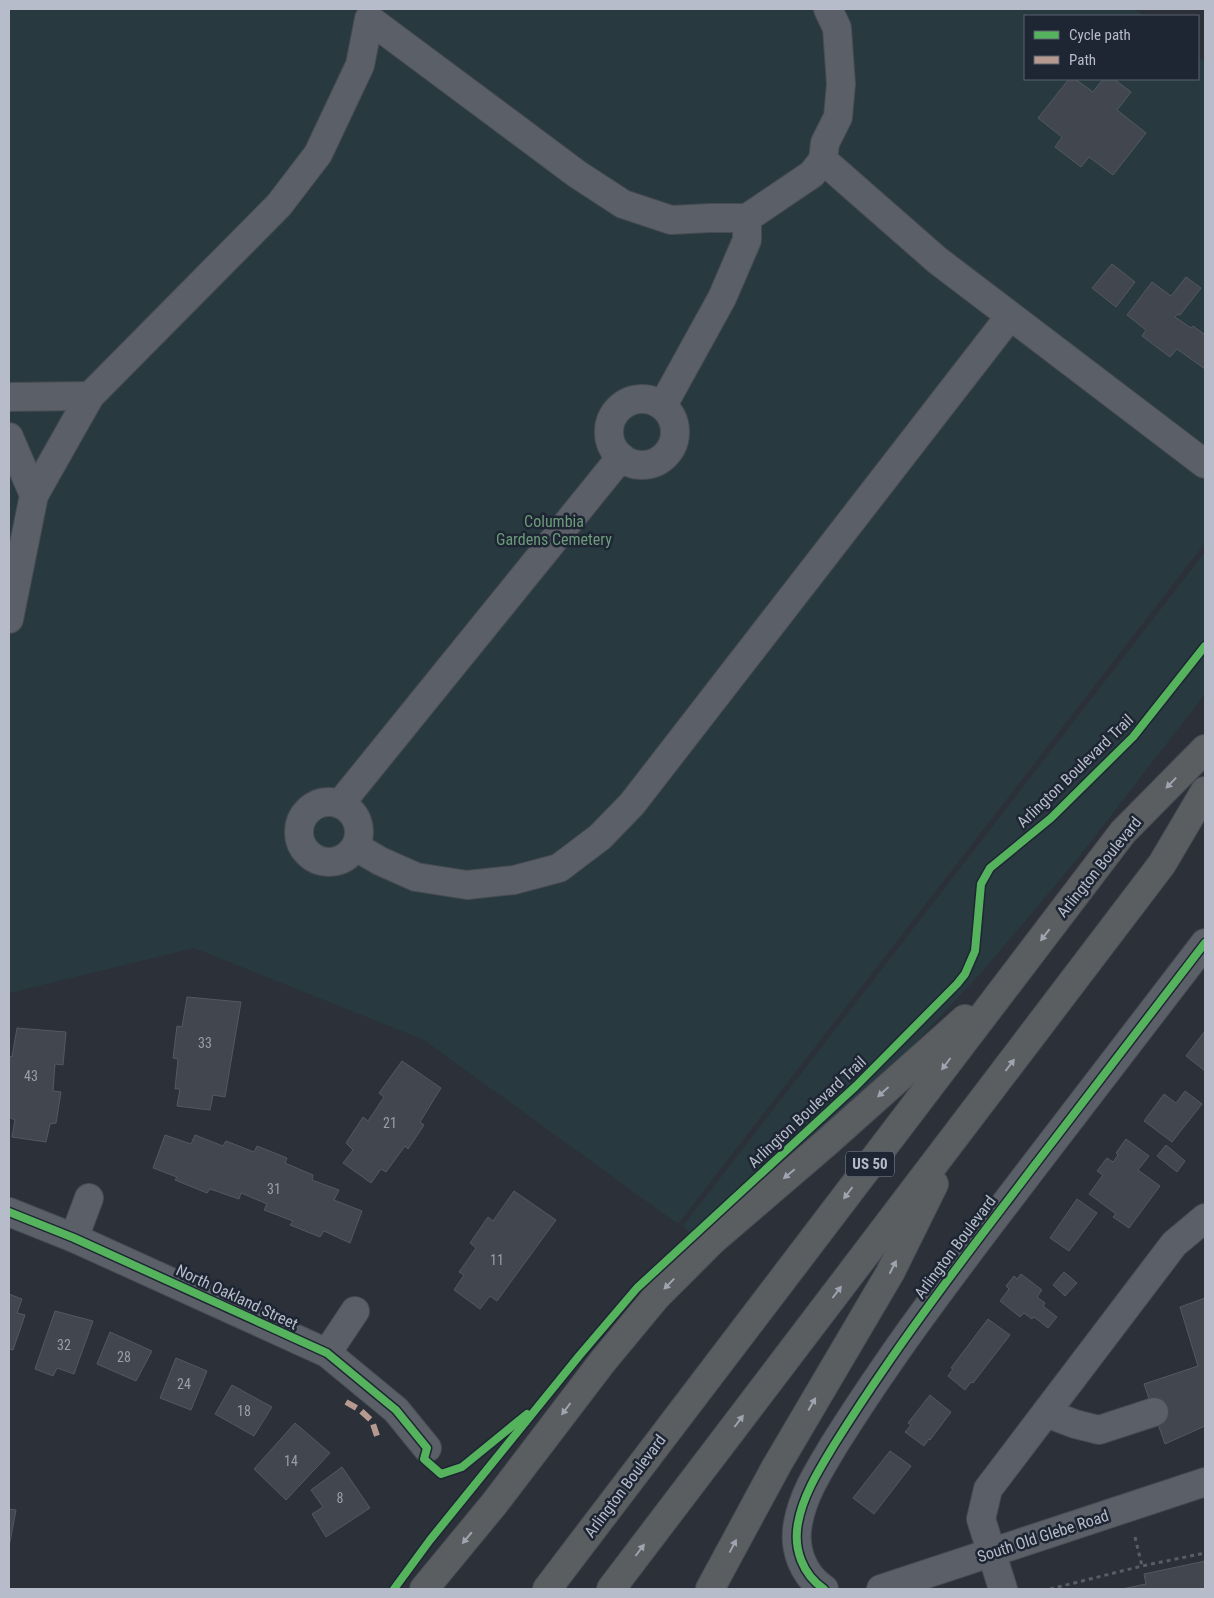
<svg xmlns="http://www.w3.org/2000/svg" width="1214" height="1598" font-family="'Roboto Condensed',sans-serif">
<rect width="100%" height="100%" fill="#2b3039"/>
<g fill="#283a3f">
<polygon points="9,9 1134,9 1144,16 1025,16 1025,79 1198,79 1198,56 1205,62 1205,543 678,1224 424,1040 194,948 9,993"/>
<polygon points="1205,552 1205,694 1078,858 982,972 904,1055 700,1243 683,1226"/>
</g>
<g fill="#42464e" stroke="#535861">
<polygon points="1069,79 1075,79 1093,92 1103,79 1114,79 1131,92 1117,110 1146,133 1113,175 1089,157 1081,167 1055,147 1062,137 1038,118"/>
<polygon points="1112,264 1135,282 1116,307 1092,288"/>
<polygon points="1186,277 1201,288 1180,315 1178,314 1175,317 1191,328 1193,326 1204,334 1205,333 1205,369 1177,349 1170,357 1142,336 1146,330 1127,315 1152,282 1171,296"/>
<polygon points="187,997 241,1002 225,1097 213,1095 210,1110 177,1106 180,1089 175,1089 178,1059 173,1058 177,1026 182,1027"/>
<polygon points="17,1028 66,1032 63,1065 55,1064 53,1091 61,1092 56,1123 50,1124 46,1142 12,1137 15,1120 9,1117 9,1056 12,1057"/>
<polygon points="1205,1031 1205,1071 1186,1056"/>
<polygon points="402,1061 441,1088 420,1122 424,1125 408,1149 405,1146 386,1172 381,1169 371,1183 343,1163 353,1150 346,1143 363,1117 368,1121 384,1097 379,1093"/>
<polygon points="1185,1091 1202,1104 1172,1142 1144,1121 1164,1094 1176,1103"/>
<polygon points="165,1135 191,1144 195,1135 223,1146 226,1141 254,1152 257,1146 287,1158 285,1163 313,1175 312,1180 339,1190 334,1200 362,1211 350,1243 324,1231 320,1237 290,1225 293,1221 264,1210 267,1204 241,1193 239,1199 210,1189 207,1193 175,1180 177,1177 153,1168"/>
<polygon points="1126,1139 1149,1156 1138,1170 1160,1186 1129,1228 1113,1217 1116,1214 1089,1194 1103,1175 1097,1171 1107,1158 1113,1162 1118,1155 1116,1153"/>
<polygon points="1166,1145 1185,1161 1177,1172 1157,1156"/>
<polygon points="514,1191 556,1220 497,1301 490,1296 480,1309 454,1290 464,1275 459,1272 476,1248 470,1243 488,1217 493,1221"/>
<polygon points="1077,1199 1097,1213 1069,1251 1050,1238"/>
<polygon points="1064,1272 1077,1283 1065,1296 1053,1285"/>
<polygon points="1021,1274 1042,1290 1037,1297 1045,1303 1043,1306 1057,1317 1048,1328 1034,1317 1032,1319 1024,1313 1020,1317 1000,1301 1009,1289 1006,1286 1014,1276 1017,1279"/>
<polygon points="9,1294 22,1299 17,1313 25,1315 13,1350 9,1349"/>
<polygon points="1205,1298 1205,1426 1165,1444 1144,1384 1198,1366 1180,1307"/>
<polygon points="55,1311 93,1321 74,1374 57,1368 53,1376 35,1369"/>
<polygon points="988,1319 1010,1335 973,1383 971,1382 965,1390 948,1376 953,1369 951,1368"/>
<polygon points="110,1332 152,1351 136,1381 97,1364"/>
<polygon points="176,1358 207,1371 191,1410 160,1398"/>
<polygon points="232,1385 272,1407 254,1436 215,1414"/>
<polygon points="930,1395 951,1412 930,1440 929,1439 924,1446 905,1432 911,1425 908,1423"/>
<polygon points="295,1423 330,1453 286,1500 254,1469"/>
<polygon points="890,1451 911,1466 874,1514 853,1498"/>
<polygon points="342,1467 370,1508 326,1537 312,1514 323,1507 311,1490"/>
<polygon points="9,1509 16,1510 9,1547"/>
<polygon points="1205,1561 1205,1589 1122,1589 1146,1584 1144,1574"/>
</g>
<g fill="none" stroke-linecap="round" stroke-linejoin="round">
<defs>
<g id="minor">
<polyline points="828,9 837,28 841,84 838,117 825,143 823,160 937,260 1205,464"/>
<polyline points="9,397 90,396"/>
<circle cx="642" cy="432" r="33"/>
<polyline points="663,405 722,298 747,240 747,218"/>
<polyline points="9,437 34,495 9,619"/>
<polyline points="34,495 90,396 279,205 318,154 360,65 369,19 577,174 623,204 671,220 710,218 747,218 812,174 823,160"/>
<circle cx="329" cy="832" r="30"/>
<polyline points="340,804 621,457"/>
<polyline points="356,847 380,861 416,877 467,885 514,880 559,868 600,837 632,804 1010,316"/>
<polyline points="9,1212 74,1238 327,1353 396,1410 427,1448"/>
<polyline points="74,1238 89,1198"/>
<polyline points="327,1353 355,1311"/>
<polyline points="1046,1413 1075,1424 1099,1430 1154,1412"/>
<path d="M824,1589c-21,-14 -31,-40 -26,-66 5,-28 21,-53 36,-78 17,-27 34,-53 52,-79 47,-69 98,-134 148,-200 57,-75 114,-149 171,-223"/>
<polyline points="881,1589 1205,1482"/>
<polyline points="1003,1589 981,1519 988,1489 1174,1244 1205,1218"/>
</g>
<g id="highway">
<polyline points="424,1589 494,1504 603,1361 656,1297 713,1240 826,1143 965,1019"/>
<polyline points="547,1589 1123,832 1205,749"/>
<polyline points="611,1589 1162,864 1205,791"/>
<polyline points="710,1589 777,1465 890,1273 934,1184"/>
</g>
</defs>
<use href="#minor" stroke="#474b52" stroke-width="30"/>
<use href="#highway" stroke="#484c55" stroke-width="30"/>
<g stroke="#585e64" stroke-width="3" stroke-dasharray="4 4" stroke-linecap="butt">
<polyline points="1135,1537 1142,1566"/>
<polyline points="1050,1589 1142,1566 1205,1553"/>
</g>
<use href="#minor" stroke="#5b5f67" stroke-width="28"/>
<use href="#highway" stroke="#5b5e61" stroke-width="28"/>
<polyline stroke="#b69a8f" stroke-width="6" stroke-dasharray="12 6" stroke-linecap="butt" points="346,1402 360,1410 372,1421 377,1436"/>
<defs>
<g id="cycleway">
<polyline points="9,1212 74,1238 327,1353 396,1410 427,1448 424,1459 441,1474 462,1467 527,1414"/>
<polyline points="394,1589 430,1540 579,1356 637,1288 856,1086 957,984 965,974 975,951 981,884 990,868 1051,818 1133,737 1205,646"/>
<path d="M824,1589c-21,-14 -31,-40 -26,-66 5,-28 21,-53 36,-78 17,-27 34,-53 52,-79 47,-69 98,-134 148,-200 57,-75 114,-149 171,-223"/>
</g>
</defs>
<use href="#cycleway" stroke="#1e2634" stroke-width="11"/>
<use href="#cycleway" stroke="#56b35d" stroke-width="8"/>
</g>
<defs><path id="oneway-solid" d="M-6-.8H1V-3.2L6.5 0L1 3.2V.8H-6Z" transform="scale(1.25)"/></defs>
<g fill="#9fa4b0">
<use href="#oneway-solid" transform="translate(1171 783) rotate(134)"/>
<use href="#oneway-solid" transform="translate(1045 935) rotate(128)"/>
<use href="#oneway-solid" transform="translate(946 1064) rotate(127)"/>
<use href="#oneway-solid" transform="translate(1010 1065) rotate(-53)"/>
<use href="#oneway-solid" transform="translate(883 1092) rotate(138)"/>
<use href="#oneway-solid" transform="translate(789 1174) rotate(140)"/>
<use href="#oneway-solid" transform="translate(848 1193) rotate(127)"/>
<use href="#oneway-solid" transform="translate(893 1267) rotate(-63)"/>
<use href="#oneway-solid" transform="translate(669 1284) rotate(134)"/>
<use href="#oneway-solid" transform="translate(837 1292) rotate(-53)"/>
<use href="#oneway-solid" transform="translate(812 1404) rotate(-60)"/>
<use href="#oneway-solid" transform="translate(566 1409) rotate(127)"/>
<use href="#oneway-solid" transform="translate(739 1421) rotate(-53)"/>
<use href="#oneway-solid" transform="translate(467 1538) rotate(130)"/>
<use href="#oneway-solid" transform="translate(733 1546) rotate(-62)"/>
<use href="#oneway-solid" transform="translate(640 1550) rotate(-53)"/>
</g>
<g text-anchor="middle" dominant-baseline="central" stroke-width="5" stroke-linejoin="round" paint-order="stroke">
<g font-size="14" fill="#999eab">
<text x="205" y="1043">33</text>
<text x="31" y="1076">43</text>
<text x="390" y="1123">21</text>
<text x="274" y="1189">31</text>
<text x="497" y="1260">11</text>
<text x="64" y="1345">32</text>
<text x="124" y="1357">28</text>
<text x="184" y="1384">24</text>
<text x="244" y="1411">18</text>
<text x="291" y="1461">14</text>
<text x="340" y="1498">8</text>
</g>
<rect fill="#1e2634" stroke="#888f9d" stroke-width="1" x="846" y="1151.5" width="48" height="25" rx="4"/>
<g font-size="15" font-weight="bold" fill="#b6bcca">
<text x="870" y="1164">US 50</text>
</g>
<g font-size="16" fill="#6d9a7b" stroke="#1e2634">
<text x="554" y="521">Columbia<tspan x="554" dy="18">Gardens Cemetery</tspan></text>
</g>
<g font-size="16" fill="#b6bcca" stroke="#1e2634">
<text transform="translate(1075 771) rotate(-44)">Arlington Boulevard Trail</text>
<text transform="translate(1099 867) rotate(-51)">Arlington Boulevard</text>
<text transform="translate(807 1112) rotate(-43)">Arlington Boulevard Trail</text>
<text transform="translate(955 1247) rotate(-53)">Arlington Boulevard</text>
<text transform="translate(237 1297) rotate(25)">North Oakland Street</text>
<text transform="translate(625 1486) rotate(-53)">Arlington Boulevard</text>
<text transform="translate(1043 1536) rotate(-18)">South Old Glebe Road</text>
</g>
</g>
<rect width="1214" height="1598" fill="none" stroke="#b6bcca" stroke-width="20"/>
<rect x="1024" y="15" width="175" height="65" fill="#1e2634" stroke="#5b6270"/>
<rect x="1034" y="31" width="25" height="8" fill="#56b35d" stroke="#5b6270"/>
<text x="1069" y="40" font-size="15" fill="#b6bcca">Cycle path</text>
<rect x="1034" y="56" width="25" height="8" fill="#b69a8f" stroke="#5b6270"/>
<text x="1069" y="65" font-size="15" fill="#b6bcca">Path</text>
</svg>
